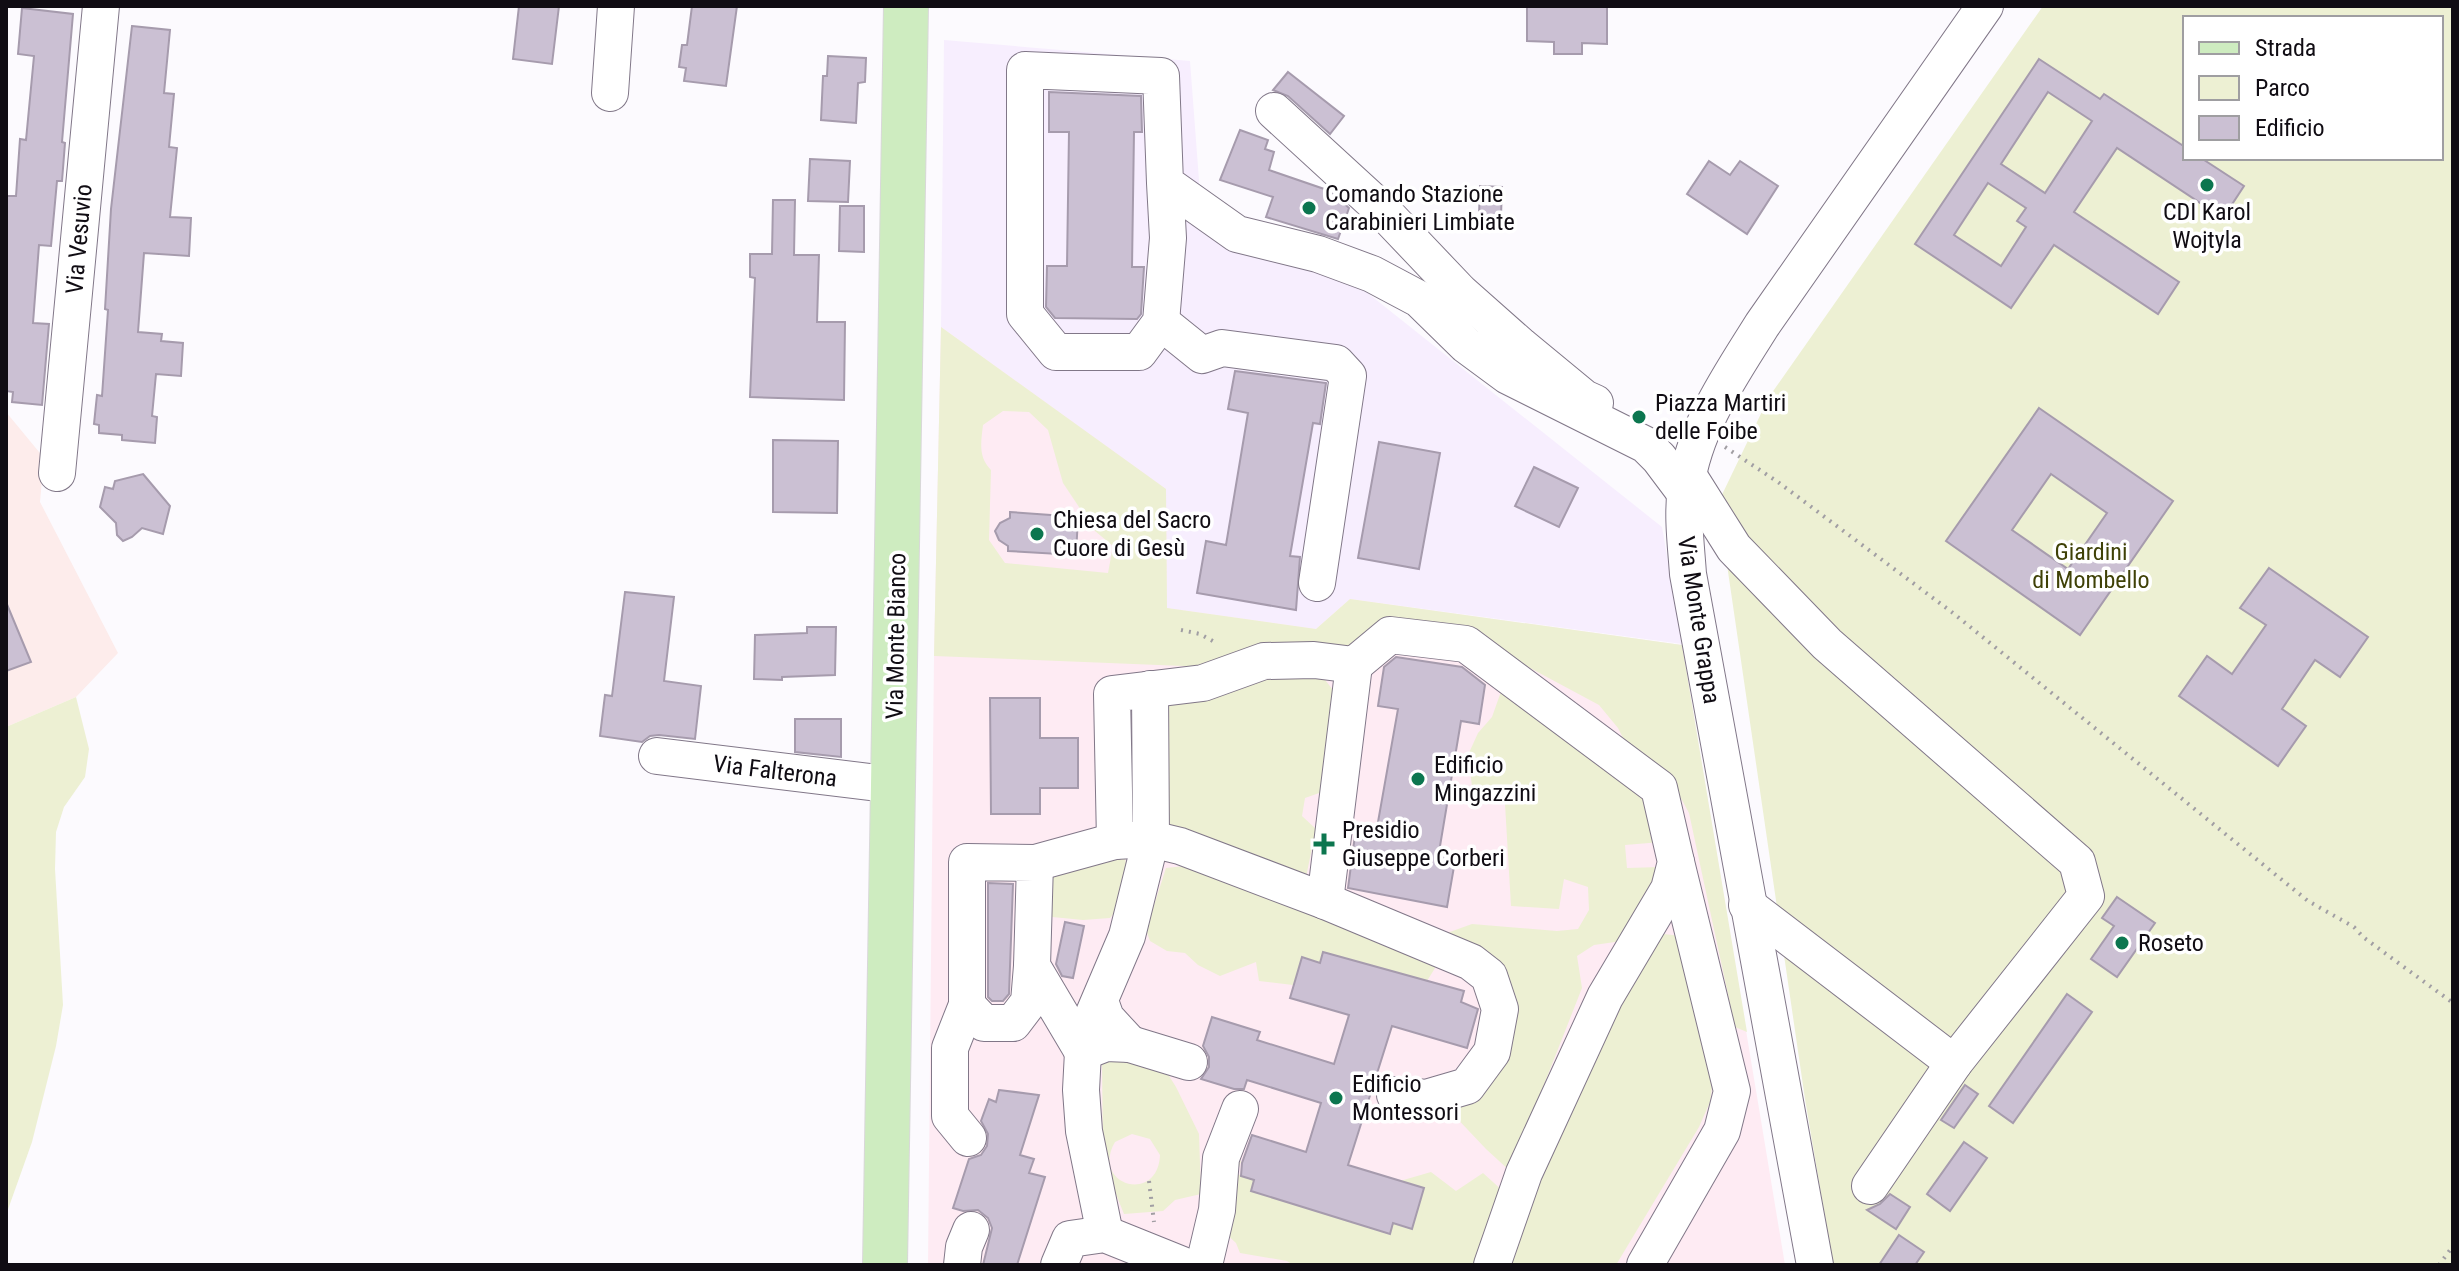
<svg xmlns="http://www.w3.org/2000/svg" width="2459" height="1271" font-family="'Roboto Condensed',sans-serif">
<rect width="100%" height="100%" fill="#fcfafe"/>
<polygon fill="#f7eefe" points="944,40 1190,61 1203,233 1350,279 1662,527 1682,644 1350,599 1316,629 1166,608 1165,489 941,327"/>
<polygon fill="#fdeceb" points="6,412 44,458 40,502 118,653 76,697 6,727"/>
<polygon fill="#feebf3" points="941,327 1166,489 1167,608 1316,629 1350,599 1682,645 1785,1265 928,1265 934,656"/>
<g fill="#edf0d3" fill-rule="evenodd">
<path d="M2043,6h410v1259h-620l-28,-166 -87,-596 51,-106zM2185,18h256v140h-256z"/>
<path d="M941,327l225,162 1,119 149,21 34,-30 332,46 65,387 -12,-5 -46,-214 -13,-24 -50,-45 -8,-16 -19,-23 -127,-68 -126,18 -138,12 -274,-11zM1003,411l26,1 19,18 15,53 32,48 18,15 -5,27 -103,-10 -16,-23 2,-70c-13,-13 -10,-28 -8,-45z"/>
<polygon points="1255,676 1322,676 1333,690 1322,792 1305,798 1302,816 1316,829 1306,877 1165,828 1162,708 1205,696"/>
<polygon points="1503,686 1645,790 1661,842 1625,845 1627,868 1661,867 1622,941 1594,945 1577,956 1582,988 1510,1171 1486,1149 1450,1111 1488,1074 1506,1008 1447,933 1472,924 1557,931 1578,929 1589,910 1588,887 1564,879 1559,909 1511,906 1505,804 1474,802 1468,755 1478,733 1492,717"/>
<polygon points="76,697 89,749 85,777 64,807 56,832 55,869 63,1005 56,1046 32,1142 6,1215 6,727"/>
<path d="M1124,856c7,16 -2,49 -14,62l-27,2 -41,-4 3,-40z"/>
<polygon points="1185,866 1440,960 1427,981 1324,952 1320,963 1302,958 1293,985 1259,981 1256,962 1220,976 1198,965 1185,953 1167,951 1150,941 1146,930 1166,868"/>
<polygon points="1655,933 1681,936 1713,1080 1710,1102 1699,1127 1616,1265 1503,1265 1551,1130"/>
<path d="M1134,1057l30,11 12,19 23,47 2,60 -26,6 -12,11 -39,3 -21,-52 -1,-100zM1132,1134l18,5 10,16c-2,50 -70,30 -45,-13z"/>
<polygon points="1231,1156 1241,1161 1237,1174 1254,1180 1251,1191 1390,1234 1393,1223 1412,1228 1424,1189 1400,1181 1431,1172 1456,1191 1483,1173 1504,1192 1480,1265 1293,1265 1287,1261 1240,1253 1236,1243 1223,1231"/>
</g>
<g fill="#cbc0d3" stroke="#a69bad" stroke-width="2" fill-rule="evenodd">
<polygon points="519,6 559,6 552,64 513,59"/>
<polygon points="692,6 737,6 726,86 684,81 686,68 679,67 682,45 687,45"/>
<polygon points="1527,6 1607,6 1607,44 1582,43 1582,54 1554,54 1554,42 1527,41"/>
<polygon points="22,8 73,14 62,142 65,143 62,181 57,181 51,246 39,245 33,323 49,324 42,405 12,402 13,392 6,391 6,196 16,196 20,139 26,140 34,56 18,54"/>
<polygon points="132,26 170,30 164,93 174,94 169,147 177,148 170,217 191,218 189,256 144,253 138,332 162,334 161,341 183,343 181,376 156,374 152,416 157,417 155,443 122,440 122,435 99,433 99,425 94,424 97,395 102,396 108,310 105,309 111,209"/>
<polygon points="828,56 866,58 865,82 858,83 856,123 821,120 823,76 827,76"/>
<path d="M2039,59l61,40 4,-5 81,53v11h16l43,28 -21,32 -106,-70 -43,64 105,70 -21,32 -104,-69 -43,63 -96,-64zM2048,92l44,29 -47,72 -44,-29zM1988,183l38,25 -9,13 9,6 -25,39 -47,-31z"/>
<polygon points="1288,72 1344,116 1330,134 1288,96 1273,90"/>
<polygon points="1049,92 1141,96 1142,132 1134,132 1132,267 1144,267 1141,314 1137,319 1055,318 1046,307 1047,266 1067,266 1069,132 1049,132"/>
<polygon points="1240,130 1268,140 1265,149 1274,152 1269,170 1330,191 1349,208 1338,239 1266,217 1273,197 1220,180"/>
<polygon points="810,159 850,161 848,202 808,201"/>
<polygon points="1709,161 1730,175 1740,161 1778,186 1747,234 1687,194"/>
<polygon points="1480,186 1502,187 1501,216 1479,215"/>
<polygon points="773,200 795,200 794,255 819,255 817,322 845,322 844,400 750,397 755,278 750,277 750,254 772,254"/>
<polygon points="840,206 864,206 864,252 839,251"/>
<polygon points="1235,371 1326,383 1320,424 1313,423 1290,556 1300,557 1296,610 1197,593 1206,541 1226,545 1248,413 1228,409"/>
<path d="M2039,408l134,93 -93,134 -134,-94zM2051,474l56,39 -39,56 -56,-39z"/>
<polygon points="773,440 838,441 837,513 773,512"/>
<polygon points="1379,442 1440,453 1419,569 1358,558"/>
<polygon points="1534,467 1578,488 1559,527 1515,506"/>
<polygon points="143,474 170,506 163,534 142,528 132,537 123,541 117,535 116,523 100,507 105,487 113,489 115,481"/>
<polygon points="1010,512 1078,517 1076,555 1008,551 1008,546 999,540 995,531 1000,523 1010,518"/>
<polygon points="2269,568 2368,637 2340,677 2315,660 2282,709 2306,726 2278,766 2179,696 2207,656 2232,674 2266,625 2240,608"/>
<polygon points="625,592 674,597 664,681 701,686 695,739 659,735 650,736 642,742 600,736 605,695 612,696"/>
<polygon points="6,602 31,662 6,671"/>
<polygon points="807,627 836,627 835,675 782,677 782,680 754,679 755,635 807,633"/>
<polygon points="1396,657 1462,667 1485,685 1479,724 1461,721 1439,852 1456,855 1447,907 1348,888 1355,835 1375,839 1398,709 1378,706 1384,667"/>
<polygon points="990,698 1040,698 1040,738 1078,738 1078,788 1040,788 1040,814 991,814"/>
<polygon points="795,719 841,719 841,757 795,752"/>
<polygon points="988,883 1013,884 1009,994 1003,1001 992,1001 988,997"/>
<polygon points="2117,897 2155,923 2117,977 2091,959 2114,926 2102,918"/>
<polygon points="1065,922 1084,926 1073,978 1062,976 1056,964"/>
<polygon points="1323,952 1464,991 1461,1002 1478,1009 1467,1048 1392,1026 1348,1165 1424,1188 1412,1229 1393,1223 1390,1234 1251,1191 1254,1180 1241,1176 1242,1163 1252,1135 1306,1152 1321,1103 1247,1080 1244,1089 1234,1089 1201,1079 1209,1067 1209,1057 1203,1046 1212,1017 1260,1032 1257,1040 1334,1064 1349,1015 1290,998 1302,957 1320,963"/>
<polygon points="2067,994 2092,1012 2013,1123 1989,1106"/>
<polygon points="1965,1085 1978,1094 1954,1128 1941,1120"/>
<polygon points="999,1090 1039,1095 1020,1155 1034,1159 1029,1173 1045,1177 1017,1265 983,1265 992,1228 988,1218 978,1210 963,1211 953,1208 969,1159 981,1155 987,1146 988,1134 981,1121 989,1099 996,1102"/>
<polygon points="1964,1142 1987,1158 1950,1211 1927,1194"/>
<polygon points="1890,1194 1910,1207 1896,1229 1867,1210 1880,1204"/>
<polygon points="1899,1235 1924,1252 1915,1265 1879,1265"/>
</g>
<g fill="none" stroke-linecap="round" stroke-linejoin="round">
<defs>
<g id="minor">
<polyline points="610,93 616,6"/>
<polyline points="1274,111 1382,210 1460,292 1521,346 1584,398 1595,403"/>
<polyline points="1165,183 1168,238 1161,322 1139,352 1056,352 1025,314 1025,70 1161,76 1165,183 1237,234 1318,254 1372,274 1419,299 1466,345 1508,376 1646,445 1659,458 1686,494"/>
<polyline points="1161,322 1202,355 1222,348 1336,363 1348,376 1317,583"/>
<polyline points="57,473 101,6"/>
<polyline points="1688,475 1734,548 1827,644 2077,862 2086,896 1954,1063 1747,905"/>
<polyline points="657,756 894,785"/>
<polyline points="1115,841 1112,694 1203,683 1264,661 1314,660 1354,665 1390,635 1466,644 1659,788 1676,862 1669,889 1605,997 1524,1173 1492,1265"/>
<polyline points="1035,863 1115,841 1151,839 1180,846 1325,901 1471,962 1489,976 1500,1009 1492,1052 1467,1086 1426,1098 1395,1095"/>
<polyline points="1325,901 1354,665"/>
<polyline points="967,1005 984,1023 1013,1023 1029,1002 1032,966"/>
<polyline points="1130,1044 1189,1062"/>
<polyline points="968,1138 950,1116 950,1048 967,1005 967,862 1035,863 1032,966 1083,1052 1106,1043 1130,1044 1106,1018 1100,1001"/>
<polyline points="1870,1186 1954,1063"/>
<polyline points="1105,1234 1084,1131 1081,1090 1083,1052 1089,1025 1127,936 1151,839 1150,689"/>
<polyline points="962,1265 964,1247 971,1230"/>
<polyline points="1059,1265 1070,1239 1105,1234 1182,1265"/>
<polyline points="1204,1265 1217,1210 1221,1158 1240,1109"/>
<polyline points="1645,1265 1722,1131 1732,1091 1676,862"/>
<path d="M1815,1265l-127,-691c-2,-29 -6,-58 -2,-87 8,-60 45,-112 76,-162l223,-319"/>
</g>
<polyline id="major" points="885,1265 906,6"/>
</defs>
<use href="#minor" stroke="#817788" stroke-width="38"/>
<use href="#major" stroke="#d9d8d9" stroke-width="46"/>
<g stroke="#a19ea3" stroke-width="4" stroke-dasharray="2 6" stroke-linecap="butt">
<polyline points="1725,447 1778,482 1953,613 2308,901 2354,927 2363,937 2453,1003"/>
<polyline points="1181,630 1200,634 1218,644"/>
<polyline points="1149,1181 1154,1222"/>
<polyline points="2439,1265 2453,1246"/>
</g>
<use href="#minor" stroke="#fff" stroke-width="36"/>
<use href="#major" stroke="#ceecc0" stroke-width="44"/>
</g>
<g fill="#0c764f" stroke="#fff" stroke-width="3">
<circle cx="2207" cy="185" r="8"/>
<circle cx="1309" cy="208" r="8"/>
<circle cx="1639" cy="417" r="8"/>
<circle cx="1037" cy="534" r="8"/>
<circle cx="1418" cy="779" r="8"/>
<path d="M1320 832h8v8h8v8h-8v8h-8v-8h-8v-8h8z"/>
<circle cx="2122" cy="943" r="8"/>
<circle cx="1336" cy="1098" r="8"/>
</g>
<g text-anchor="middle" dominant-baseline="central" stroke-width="7" stroke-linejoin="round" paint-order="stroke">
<g font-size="24" fill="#100c13" stroke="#fff" text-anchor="start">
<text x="1325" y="194">Comando Stazione<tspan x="1325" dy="28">Carabinieri Limbiate</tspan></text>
<text x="2207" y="212" text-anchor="middle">CDI Karol<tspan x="2207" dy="28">Wojtyla</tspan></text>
<text x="1655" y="403">Piazza Martiri<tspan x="1655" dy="28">delle Foibe</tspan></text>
<text x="1053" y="520">Chiesa del Sacro<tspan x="1053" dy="28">Cuore di Gesù</tspan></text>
<text x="1434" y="765">Edificio<tspan x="1434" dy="28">Mingazzini</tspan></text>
<text x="1342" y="830">Presidio<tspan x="1342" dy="28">Giuseppe Corberi</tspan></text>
<text x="2138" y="943">Roseto</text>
<text x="1352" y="1084">Edificio<tspan x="1352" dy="28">Montessori</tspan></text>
</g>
<g font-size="24" fill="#100c13" stroke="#fff">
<text transform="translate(79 239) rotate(-85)">Via Vesuvio</text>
<text transform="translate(1699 620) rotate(81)">Via Monte Grappa</text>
<text transform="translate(896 636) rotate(-89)">Via Monte Bianco</text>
<text transform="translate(775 771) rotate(7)">Via Falterona</text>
</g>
<g font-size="24" fill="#3f4107" stroke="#fff">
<text x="2091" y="552">Giardini<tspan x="2091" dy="28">di Mombello</tspan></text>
</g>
</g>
<rect width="2459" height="1271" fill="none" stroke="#100c13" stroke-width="16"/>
<rect x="2183" y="16" width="260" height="144" fill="#ffffff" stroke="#9f9ea1" stroke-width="2"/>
<rect x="2199" y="42" width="40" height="12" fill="#ceecc0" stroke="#9f9ea1" stroke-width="2"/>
<text x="2255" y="56" font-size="24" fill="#100c13">Strada</text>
<rect x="2199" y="76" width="40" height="24" fill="#edf0d3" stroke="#9f9ea1" stroke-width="2"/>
<text x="2255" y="96" font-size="24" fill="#100c13">Parco</text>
<rect x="2199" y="116" width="40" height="24" fill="#cbc0d3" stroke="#9f9ea1" stroke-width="2"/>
<text x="2255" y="136" font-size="24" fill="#100c13">Edificio</text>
</svg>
